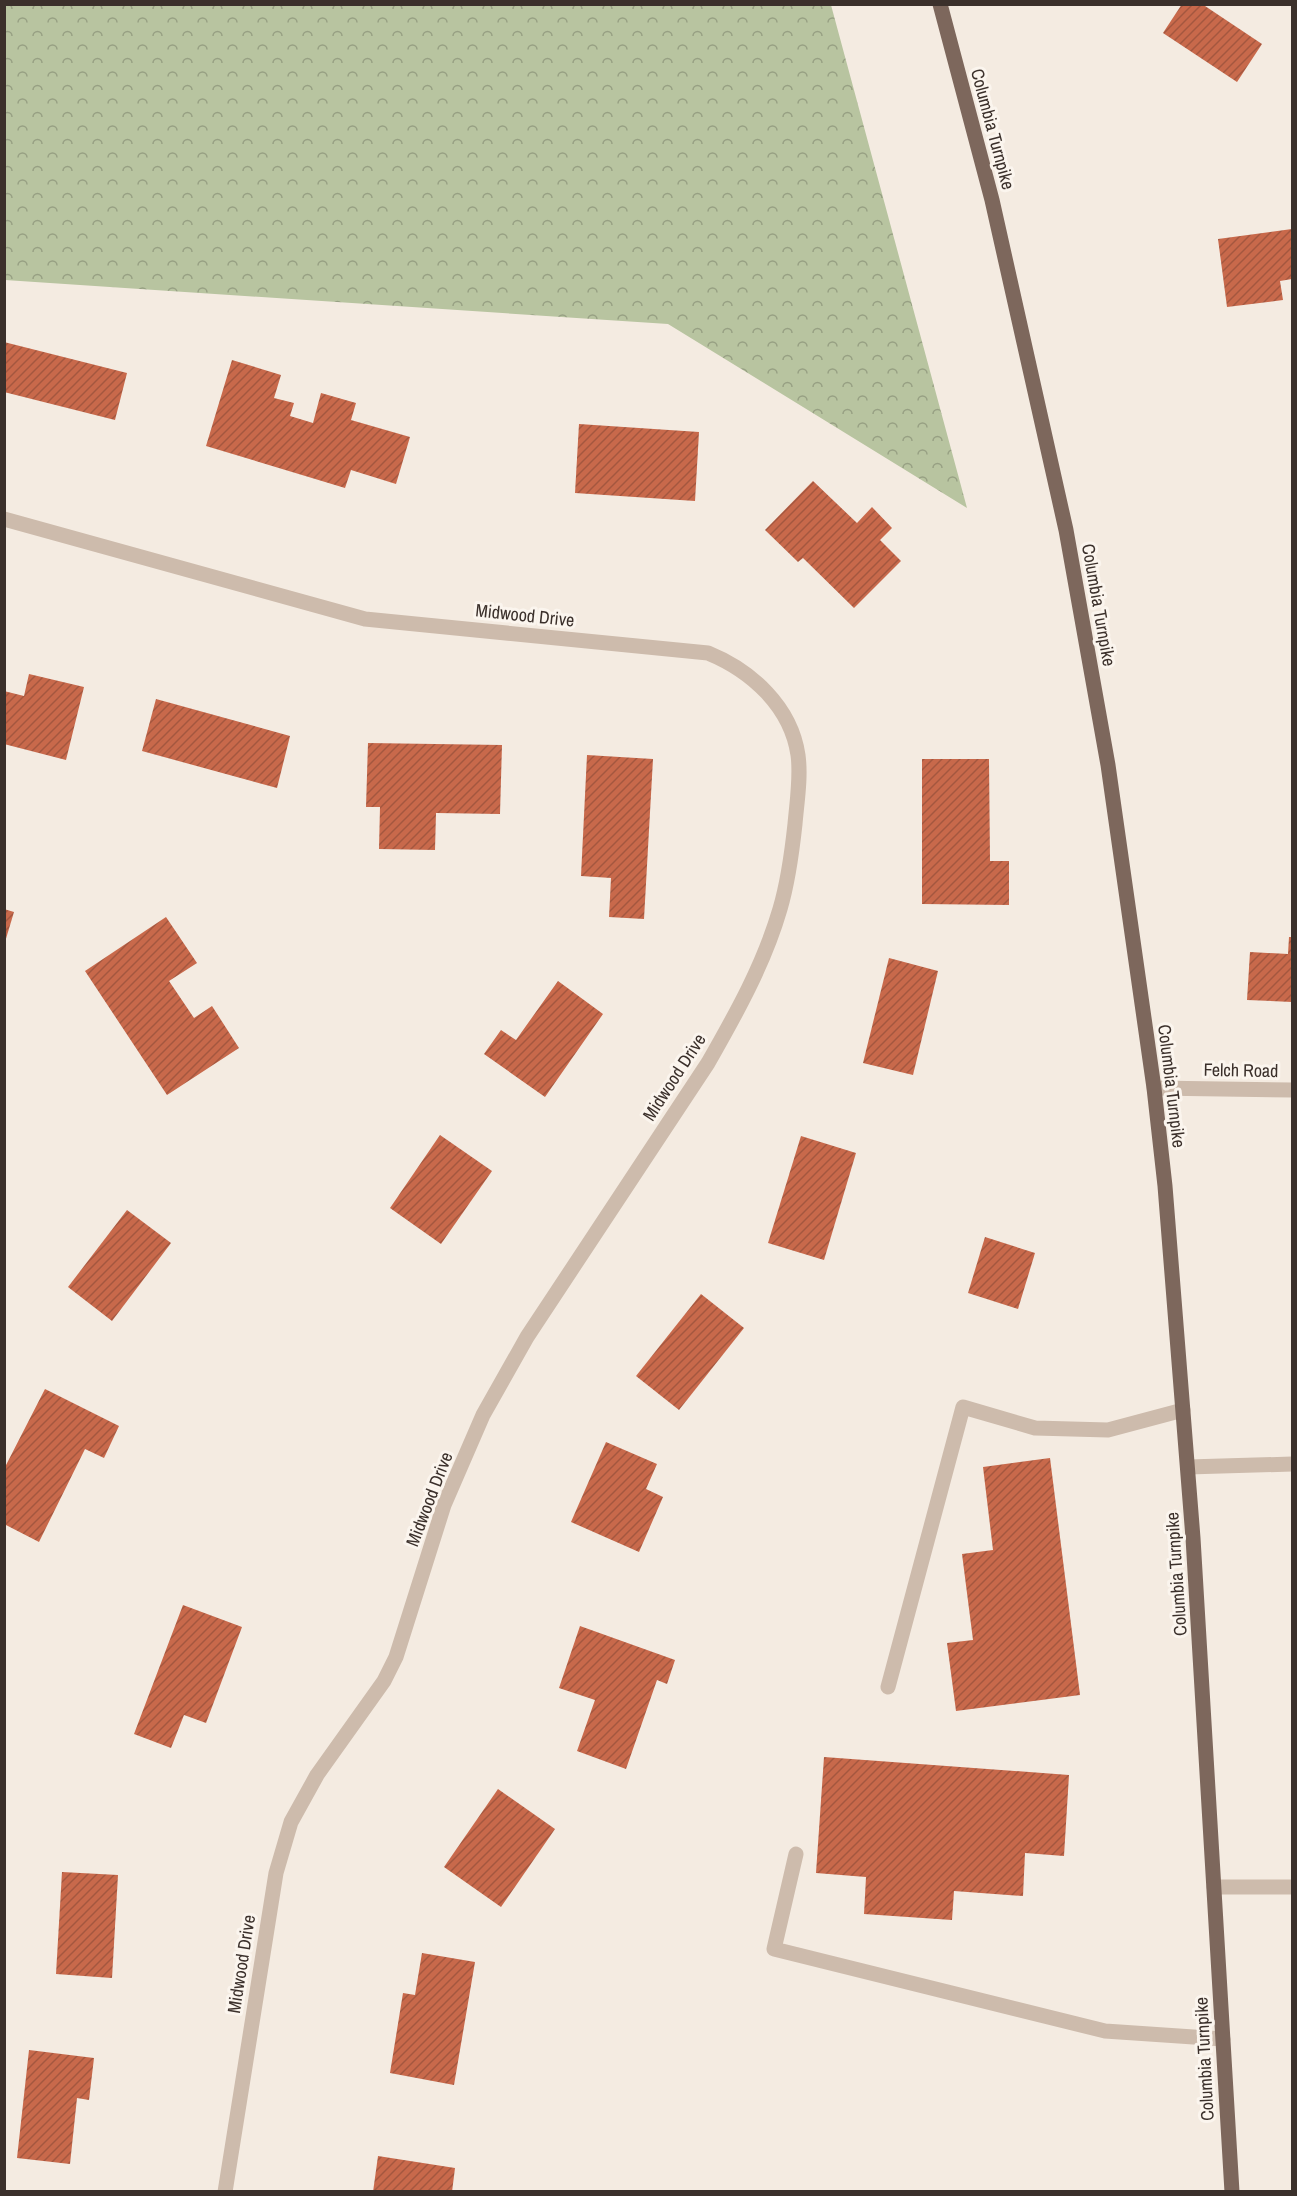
<svg xmlns="http://www.w3.org/2000/svg" width="1297" height="2196" font-family="'Archivo Narrow',sans-serif">
<defs>
<pattern id="forest-crowns" width="20" height="18" patternUnits="userSpaceOnUse" patternTransform="scale(1.5)"><rect width="20" height="18" fill="#b8c4a0"/><path d="M2 6a3 3 0 1 1 6 0M12 15a3 3 0 1 1 6 0" fill="none" stroke="#97a083"/></pattern>
<pattern id="building-hatch" width="6" height="6" patternUnits="userSpaceOnUse" patternTransform="scale(1.5)"><rect width="6" height="6" fill="#c8694b"/><path d="M-1 1l2-2M0 6l6-6M5 7l2-2" fill="none" stroke="#a4573f"/></pattern>
</defs>
<rect width="100%" height="100%" fill="#f4ebe1"/>
<polygon fill="url(#forest-crowns)" points="4,5 831,5 967,508 668,324 5,280"/>
<g fill="url(#building-hatch)">
<polygon points="1182,4 1202,4 1262,44 1237,82 1163,33"/>
<polygon points="1292,229 1292,279 1280,281 1283,300 1227,307 1218,239"/>
<polygon points="4,342 127,373 115,420 4,392"/>
<polygon points="232,360 281,375 274,398 294,403 290,416 313,423 321,393 356,403 351,420 410,437 396,484 351,470 345,488 206,446"/>
<polygon points="579,424 699,432 695,501 575,493"/>
<polygon points="813,481 857,523 872,507 892,528 880,540 901,561 854,608 803,558 798,562 765,530"/>
<polygon points="29,674 84,687 66,760 4,744 4,691 24,696"/>
<polygon points="156,699 290,736 277,788 142,751"/>
<polygon points="368,743 502,745 500,814 436,813 435,850 379,849 380,807 366,807"/>
<polygon points="587,755 653,759 644,919 609,917 611,878 581,876"/>
<polygon points="922,759 989,759 990,861 1009,861 1009,905 922,904"/>
<polygon points="4,909 14,912 5,942 4,942"/>
<polygon points="166,917 197,963 169,981 194,1018 212,1006 239,1048 167,1095 85,971"/>
<polygon points="1289,937 1292,937 1292,1002 1247,1000 1250,952 1288,954"/>
<polygon points="889,958 938,971 913,1075 863,1063"/>
<polygon points="558,981 603,1014 545,1097 484,1054 501,1030 516,1040"/>
<polygon points="440,1135 492,1171 441,1244 390,1208"/>
<polygon points="801,1136 856,1153 824,1260 768,1243"/>
<polygon points="127,1210 171,1243 112,1321 68,1287"/>
<polygon points="985,1237 1035,1253 1018,1309 968,1293"/>
<polygon points="701,1294 744,1328 679,1410 636,1376"/>
<polygon points="45,1389 119,1426 104,1458 85,1449 39,1542 4,1524 4,1469"/>
<polygon points="606,1442 657,1464 646,1489 663,1497 639,1552 571,1522"/>
<polygon points="1050,1458 1080,1695 956,1711 947,1643 973,1640 962,1554 993,1550 983,1467"/>
<polygon points="183,1605 242,1627 206,1723 184,1715 171,1748 134,1734"/>
<polygon points="580,1626 675,1660 667,1684 657,1680 626,1769 577,1751 595,1700 559,1688"/>
<polygon points="824,1757 1069,1775 1064,1856 1025,1853 1023,1896 954,1891 952,1920 864,1914 866,1877 816,1873"/>
<polygon points="498,1789 555,1829 501,1907 444,1867"/>
<polygon points="62,1872 118,1875 112,1978 56,1974"/>
<polygon points="422,1953 475,1962 454,2085 390,2073 403,1993 415,1995"/>
<polygon points="29,2050 94,2058 89,2100 77,2098 70,2164 17,2158"/>
<polygon points="378,2156 455,2168 452,2192 373,2192"/>
</g>
<g fill="none" stroke-linecap="round" stroke-linejoin="round">
<g stroke="#cdbbac" stroke-width="15">
<polyline points="1188,1467 1292,1464"/>
<polyline points="888,1687 963,1407 1035,1428 1108,1430 1183,1410"/>
<polyline points="796,1854 774,1949 1105,2031 1223,2039"/>
<polyline points="1214,1887 1292,1887"/>
</g>
<g stroke="#cdbbac" stroke-width="15">
<path d="M4,519l361,100 343,34c44,18 83,54 90,102 3,22 -1,46 -3,69 -3,28 -7,58 -15,85 -16,55 -44,105 -72,154l-181,274 -44,78 -39,90 -48,152 -12,24 -67,94 -26,47 -15,51 -51,319"/>
<polyline points="1154,1088 1292,1090"/>
</g>
<polyline stroke="#7d675c" stroke-width="15" points="940,4 992,200 1066,530 1108,765 1154,1088 1165,1186 1193,1538 1232,2192"/>
</g>
<g text-anchor="middle" dominant-baseline="central" stroke-width="6" stroke-linejoin="round" paint-order="stroke">
<g font-size="18" fill="#3b302b" stroke="#fbf5ee">
<text transform="translate(993 129) rotate(75)">Columbia Turnpike</text>
<text transform="translate(1099 605) rotate(80)">Columbia Turnpike</text>
<text transform="translate(525 615) rotate(6)">Midwood Drive</text>
<text transform="translate(1241 1070) rotate(1)">Felch Road</text>
<text transform="translate(674 1077) rotate(-57)">Midwood Drive</text>
<text transform="translate(1172 1086) rotate(83)">Columbia Turnpike</text>
<text transform="translate(429 1499) rotate(-69)">Midwood Drive</text>
<text transform="translate(1176 1574) rotate(-94)">Columbia Turnpike</text>
<text transform="translate(241 1964) rotate(-81)">Midwood Drive</text>
<text transform="translate(1204 2059) rotate(-93)">Columbia Turnpike</text>
</g>
</g>
<rect width="1297" height="2196" fill="none" stroke="#3b302b" stroke-width="12"/>
</svg>
